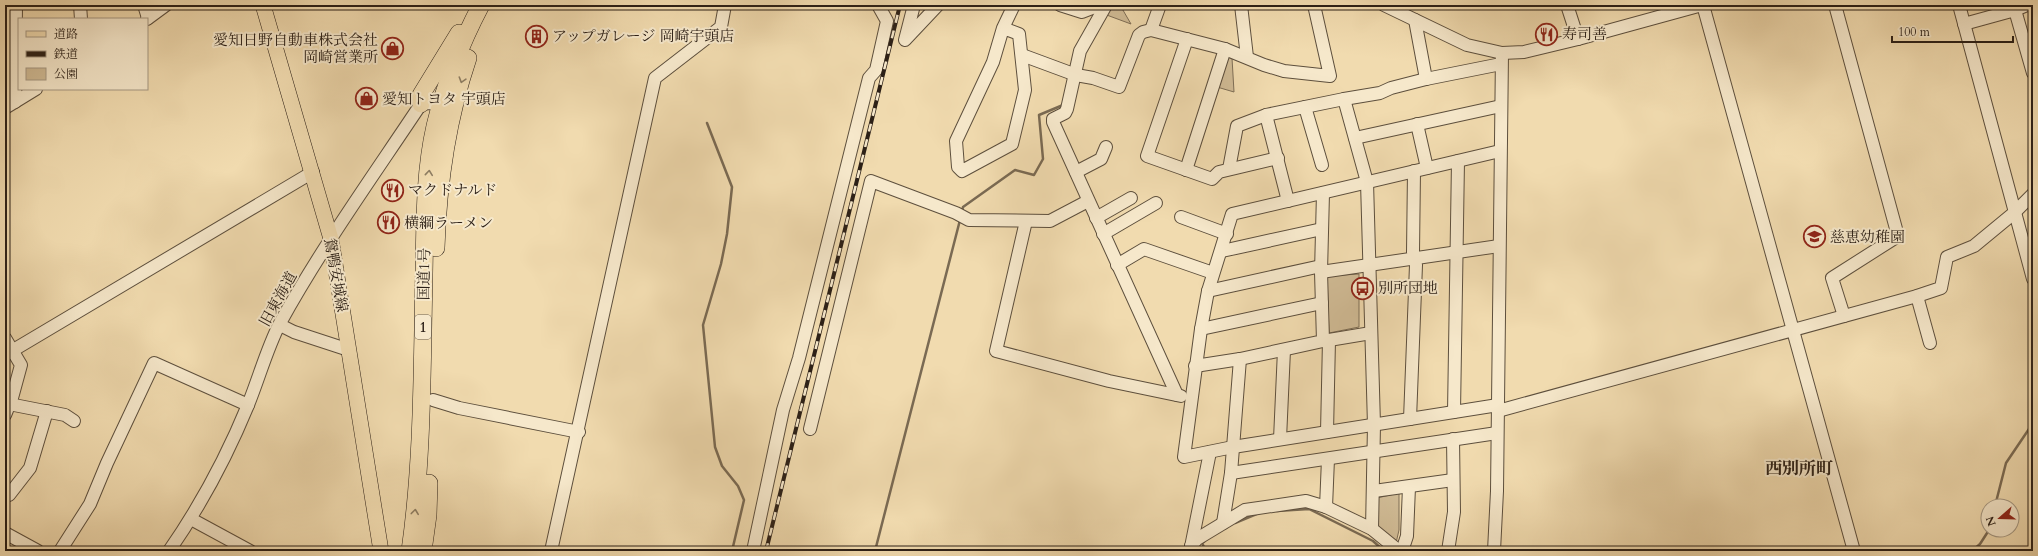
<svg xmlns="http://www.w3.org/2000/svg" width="2038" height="556" font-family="Cardo,'Noto Serif JP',serif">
<rect width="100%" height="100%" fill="#f1dbaf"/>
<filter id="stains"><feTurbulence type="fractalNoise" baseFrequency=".005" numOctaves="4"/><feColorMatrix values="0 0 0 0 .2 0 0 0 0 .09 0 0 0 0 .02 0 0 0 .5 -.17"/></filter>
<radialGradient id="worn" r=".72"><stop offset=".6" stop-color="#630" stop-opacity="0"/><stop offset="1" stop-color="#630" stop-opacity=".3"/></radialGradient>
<g fill="#d0bb95" stroke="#7e6e56">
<polygon points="1111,5 1120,5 1131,24 1104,14"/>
<polygon points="1228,57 1232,58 1234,92 1217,87"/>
<polygon points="1359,274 1359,327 1329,333 1327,276"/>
<polygon points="1399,493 1399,530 1396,543 1375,530 1377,498"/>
</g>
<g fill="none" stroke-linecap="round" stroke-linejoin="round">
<g stroke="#7a6a53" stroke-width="2.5">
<polyline points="707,123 732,187 727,234 721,264 703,325 715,447 722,466 738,486 744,500 732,551"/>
<polyline points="962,211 963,207 1015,170 1034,175 1043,159 1039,115 1063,105"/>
<polyline points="1995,506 2006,463 2033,423"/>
<polyline points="1277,511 1309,509 1373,541 1384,551"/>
<polyline points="1235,523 1259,513"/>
<polyline points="1204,542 1202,543 1206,551"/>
<polyline points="875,551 960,220"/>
<polyline points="1972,551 1980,544 1989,530"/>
</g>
<defs>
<g id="minor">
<polyline points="80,5 81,19"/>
<polyline points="144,5 148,18"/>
<polyline points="914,5 905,40 938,5"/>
<polyline points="1060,5 1082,12 1095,7 1102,11"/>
<polyline points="1106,5 1080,51 1067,109 1065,113 1053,119 1053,122 1177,395"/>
<polyline points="1241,5 1247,57"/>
<polyline points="1384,5 1467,45 1502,53 1524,52 1578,39 1702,5"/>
<polyline points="1567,5 1578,39"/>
<polyline points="1703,5 1854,551"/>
<polyline points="1835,5 1898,236 1832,278 1844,316"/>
<polyline points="1959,5 2033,279"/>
<polyline points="2015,10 2027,5"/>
<polyline points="147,19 166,5"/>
<polyline points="1415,20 1426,79"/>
<polyline points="1964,24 2015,10 2033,73"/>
<polyline points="1003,28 1019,34 1025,90 1012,144 962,171 958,167 956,141 993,62 1003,28 1014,5"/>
<polyline points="1151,30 1160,5"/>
<polyline points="1187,39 1147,156 1212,179 1219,172 1278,158"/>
<polyline points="1022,55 1076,75 1093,78 1119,87 1139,35 1143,32 1151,30 1225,49 1264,65 1284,71 1330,76 1314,5"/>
<polyline points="1344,99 1367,182 1374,425 1372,529"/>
<polyline points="15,102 16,5"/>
<polyline points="1305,107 1322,165"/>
<polyline points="5,108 36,89"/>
<polyline points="1266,115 1288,201"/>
<polyline points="1417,124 1427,168"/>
<polyline points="1355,138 1501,106"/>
<polyline points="1229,169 1237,126 1266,115 1344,99 1380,93 1391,88 1426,79 1501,64"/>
<polyline points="1186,170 1225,49"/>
<polyline points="1076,172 1101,159 1106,147"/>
<polyline points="1181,217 1227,234"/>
<polyline points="1096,218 1131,198"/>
<polyline points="1026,221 996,351 1109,381 1181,396"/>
<polyline points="1103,234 1156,203"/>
<polyline points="1222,251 1322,229"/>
<polyline points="1117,265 1144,249 1213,273"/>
<polyline points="1321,272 1499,246"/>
<polyline points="1208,291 1321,266"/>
<polyline points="1917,296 1930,343"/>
<polyline points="280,325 294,332 349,350"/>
<polyline points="1201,329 1322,303"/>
<polyline points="5,338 21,365 12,398 5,415"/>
<polyline points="1323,341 1371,333"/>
<polyline points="5,355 313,172"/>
<polyline points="1195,366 1240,359 1323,341 1321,272 1323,193"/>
<polyline points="433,400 459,408 579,432"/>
<polyline points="9,404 65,415 74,421"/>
<polyline points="1498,405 1233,447 1184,457 1201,329 1208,291 1232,214 1500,151"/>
<polyline points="1498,411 1917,296 1941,288 1947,257 1974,246 2014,213 2033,194"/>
<polyline points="1454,412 1458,161"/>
<polyline points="1410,419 1416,265 1413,252 1414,171"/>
<polyline points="810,429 871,181 956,213 969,220 1050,221 1088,201"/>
<polyline points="1327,432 1329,340"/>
<polyline points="1280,439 1284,350"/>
<polyline points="1231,473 1497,433"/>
<polyline points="1374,491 1453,480"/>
<polyline points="9,495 30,468 47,411"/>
<polyline points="1326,507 1328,459"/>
<polyline points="191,519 250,551"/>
<polyline points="1223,523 1231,473 1240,359"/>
<polyline points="5,533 38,551"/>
<polyline points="1191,546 1197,539 1245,510 1306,501 1326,507 1372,529 1399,551"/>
<polyline points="1191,547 1210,452"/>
<polyline points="60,551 90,504 107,463 154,363 248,405"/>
<path d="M169,551c32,-46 58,-95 79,-146 11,-27 19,-57 32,-82 42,-76 93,-147 141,-219l8,-1 19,3"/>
<polyline points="551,551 655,78 721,27 725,5"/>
<polyline points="753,551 783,410 799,358 869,78 876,70 887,21 878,5"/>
<polyline points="1402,551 1407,536 1409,487"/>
<polyline points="1448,551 1454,512 1453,439"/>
<polyline points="1494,551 1497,491 1502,53"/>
</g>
<polyline id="major" points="263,5 331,239 381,551"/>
<g id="highway">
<polyline points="421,104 421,95 459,33"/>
<path d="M436,248c2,-65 11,-128 32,-190"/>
<path d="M410,551c13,-92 12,-185 14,-277 1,-49 0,-100 11,-148 10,-42 26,-83 46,-121"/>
<polyline points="423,551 428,515 429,483"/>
</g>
</defs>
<use href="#minor" stroke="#5d4f3d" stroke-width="14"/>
<use href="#major" stroke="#2c2017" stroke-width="16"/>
<use href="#highway" stroke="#2c2017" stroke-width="18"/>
<use href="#minor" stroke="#f6e8cb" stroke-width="12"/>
<use href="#major" stroke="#f1dbaf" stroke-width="15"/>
<use href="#highway" stroke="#f1dbaf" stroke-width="17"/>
<defs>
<polyline id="rail" points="766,551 900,5"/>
</defs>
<use href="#rail" stroke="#2c2017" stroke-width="4"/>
<use href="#rail" stroke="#f6e8cb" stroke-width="2.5" stroke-dasharray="8" stroke-linecap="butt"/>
</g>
<defs><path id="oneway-chevron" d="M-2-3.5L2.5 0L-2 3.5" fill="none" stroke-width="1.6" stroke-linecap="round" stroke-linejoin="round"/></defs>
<g stroke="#8e7e63">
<use href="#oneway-chevron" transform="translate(462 80) rotate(107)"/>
<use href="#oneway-chevron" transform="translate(429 173) rotate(-84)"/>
<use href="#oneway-chevron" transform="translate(415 512) rotate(-83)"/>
</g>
<defs>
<symbol id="restaurant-ring" viewBox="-11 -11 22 22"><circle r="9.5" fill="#f6e8cb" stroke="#8f2418" stroke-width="1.5"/><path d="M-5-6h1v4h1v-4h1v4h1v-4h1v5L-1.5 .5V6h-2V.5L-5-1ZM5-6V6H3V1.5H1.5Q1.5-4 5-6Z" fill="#8f2418"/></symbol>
<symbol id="building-ring" viewBox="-11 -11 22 22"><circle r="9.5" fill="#f6e8cb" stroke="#8f2418" stroke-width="1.5"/><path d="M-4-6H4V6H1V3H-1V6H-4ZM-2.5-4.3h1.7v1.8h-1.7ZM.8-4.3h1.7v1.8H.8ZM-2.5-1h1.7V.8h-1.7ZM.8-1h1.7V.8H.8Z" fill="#8f2418"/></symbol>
<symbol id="shop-ring" viewBox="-11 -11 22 22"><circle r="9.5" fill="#f6e8cb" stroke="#8f2418" stroke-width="1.5"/><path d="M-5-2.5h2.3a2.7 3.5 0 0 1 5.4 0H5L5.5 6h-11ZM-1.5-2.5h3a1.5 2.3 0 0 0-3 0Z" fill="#8f2418"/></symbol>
<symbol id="school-ring" viewBox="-11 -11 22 22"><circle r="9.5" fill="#f6e8cb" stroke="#8f2418" stroke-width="1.5"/><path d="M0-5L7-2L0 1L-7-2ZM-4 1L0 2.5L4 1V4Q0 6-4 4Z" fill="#8f2418"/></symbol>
<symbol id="bus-ring" viewBox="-11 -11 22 22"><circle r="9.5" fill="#f6e8cb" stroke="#8f2418" stroke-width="1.5"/><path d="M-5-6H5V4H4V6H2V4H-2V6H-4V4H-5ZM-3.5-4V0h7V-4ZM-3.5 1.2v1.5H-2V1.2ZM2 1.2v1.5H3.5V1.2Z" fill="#8f2418"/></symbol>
</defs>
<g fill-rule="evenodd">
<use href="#restaurant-ring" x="1534" y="22" width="25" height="25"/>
<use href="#building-ring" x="524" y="24" width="25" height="25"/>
<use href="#shop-ring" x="380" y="36" width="25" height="25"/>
<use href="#shop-ring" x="354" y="86" width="25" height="25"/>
<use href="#restaurant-ring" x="380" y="178" width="25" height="25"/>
<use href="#restaurant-ring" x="376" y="210" width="25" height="25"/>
<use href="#school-ring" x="1802" y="224" width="25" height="25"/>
<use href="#bus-ring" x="1350" y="276" width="25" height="25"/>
</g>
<g text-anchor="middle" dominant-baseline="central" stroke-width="4" stroke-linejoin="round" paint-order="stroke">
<rect fill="#f6e8cb" stroke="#695c4d" stroke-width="1" x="415" y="315" width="16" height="24" rx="3"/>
<g font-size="14" font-weight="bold" fill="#2c2017">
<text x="423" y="327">1</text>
</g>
<g font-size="15" fill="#2c2017" stroke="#f6e8cb" text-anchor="start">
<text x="1562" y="34">寿司善</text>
<text x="552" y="36">アップガレージ 岡崎宇頭店</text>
<text x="378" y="40" text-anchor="end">愛知日野自動車株式会社<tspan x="378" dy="17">岡崎営業所</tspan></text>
<text x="382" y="99">愛知トヨタ 宇頭店</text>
<text x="408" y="190">マクドナルド</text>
<text x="404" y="223">横綱ラーメン</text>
<text x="1830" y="237">慈恵幼稚園</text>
<text x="1378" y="288">別所団地</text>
</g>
<g font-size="15" fill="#2c2017" stroke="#f6e8cb">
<text transform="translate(424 274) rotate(-89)">国道1号</text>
<text transform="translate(336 275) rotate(80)">鴛鴨安城線</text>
<text transform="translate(278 299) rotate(-61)">旧東海道</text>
</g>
<g font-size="17" font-weight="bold" fill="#2c2017" stroke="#f6e8cb">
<text x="1799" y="468">西別所町</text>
</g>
</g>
<rect width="2038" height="556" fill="none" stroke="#f1dbaf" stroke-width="20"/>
<rect x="6" y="6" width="2026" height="544" fill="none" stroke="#2c2017" stroke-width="2"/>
<rect x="10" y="10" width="2018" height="536" fill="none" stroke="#2c2017"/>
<rect x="18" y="18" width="130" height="72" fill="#f6e8cb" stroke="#a59883"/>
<rect x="26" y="31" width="20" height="6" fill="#f1dbaf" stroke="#a59883"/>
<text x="54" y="38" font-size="12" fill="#2c2017">道路</text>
<rect x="26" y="51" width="20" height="6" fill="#2c2017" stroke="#a59883"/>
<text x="54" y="58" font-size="12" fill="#2c2017">鉄道</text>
<rect x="26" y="68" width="20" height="12" fill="#d0bb95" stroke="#a59883"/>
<text x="54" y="78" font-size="12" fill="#2c2017">公園</text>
<g transform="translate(2000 518) rotate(250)"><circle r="19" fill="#f6e8cb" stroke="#a59883"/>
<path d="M0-3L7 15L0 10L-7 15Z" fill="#8f2418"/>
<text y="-6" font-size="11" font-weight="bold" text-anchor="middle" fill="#2c2017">N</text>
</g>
<path d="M1892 36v6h121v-6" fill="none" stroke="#2c2017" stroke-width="2"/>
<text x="1898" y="36" font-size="12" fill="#2c2017" stroke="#f6e8cb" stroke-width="3" paint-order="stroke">100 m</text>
<rect width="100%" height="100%" filter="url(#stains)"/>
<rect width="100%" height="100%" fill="url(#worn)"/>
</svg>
